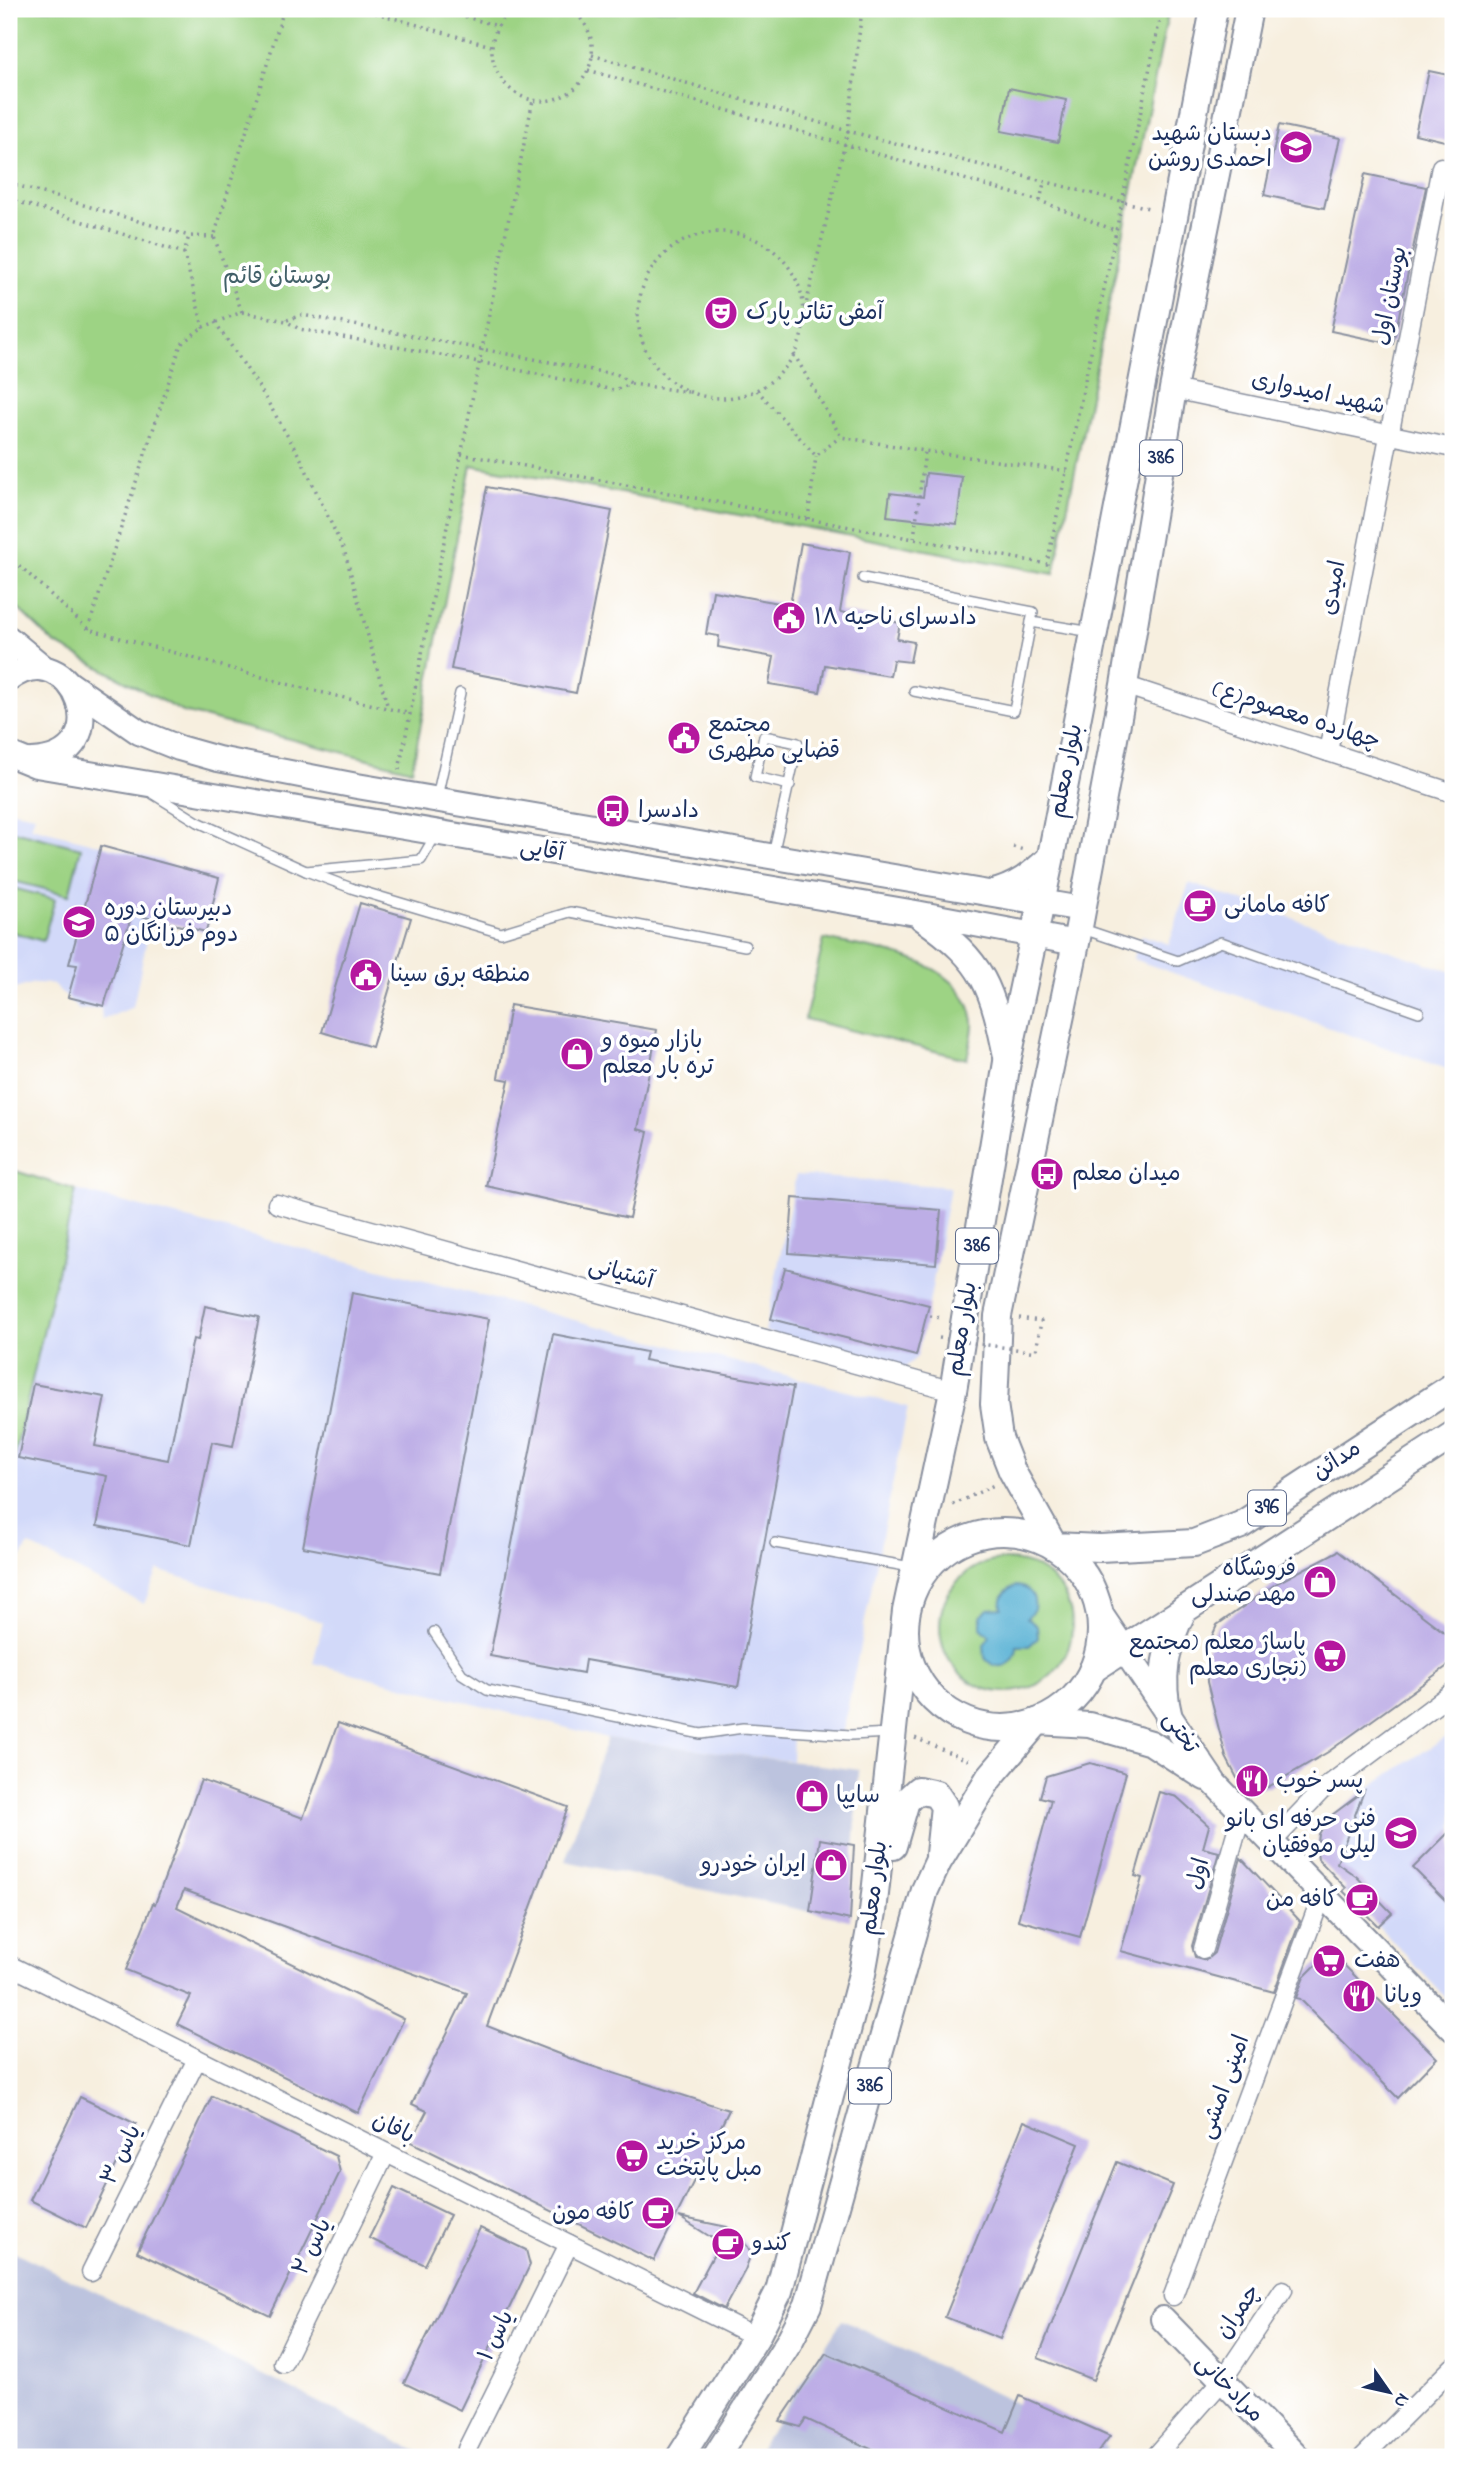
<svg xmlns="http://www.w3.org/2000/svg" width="1462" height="2466" font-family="'Indie Flower','Playpen Sans Arabic',sans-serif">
<rect width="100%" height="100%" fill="#fff"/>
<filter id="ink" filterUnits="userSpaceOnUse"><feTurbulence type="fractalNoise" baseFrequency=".0143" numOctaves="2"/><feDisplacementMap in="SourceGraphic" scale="14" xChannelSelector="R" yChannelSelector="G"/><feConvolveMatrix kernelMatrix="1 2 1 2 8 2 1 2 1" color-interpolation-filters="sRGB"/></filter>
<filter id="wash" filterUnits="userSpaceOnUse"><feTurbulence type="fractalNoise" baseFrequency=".00686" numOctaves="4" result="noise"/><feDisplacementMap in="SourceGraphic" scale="28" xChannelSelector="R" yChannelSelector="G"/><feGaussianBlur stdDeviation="1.57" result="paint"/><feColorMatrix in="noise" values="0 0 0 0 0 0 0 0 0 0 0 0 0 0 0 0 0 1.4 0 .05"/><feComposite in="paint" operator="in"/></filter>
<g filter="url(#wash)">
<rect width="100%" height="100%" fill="#f7efdf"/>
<g fill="#d2d9f9">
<polygon points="9,810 35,815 31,827 163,861 133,1007 102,1020 101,1008 79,1010 53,984 34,983 9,991"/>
<polygon points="1189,883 1453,972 1453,1051 1450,1070 1133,959 1142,935 1169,944"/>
<polygon points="796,1175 950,1187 929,1304 917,1357 902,1370 765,1332"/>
<polygon points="76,1190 908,1407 841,1740 793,1736 792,1761 607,1738 313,1663 323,1622 158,1570 144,1604 29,1545 20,1559 9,1553 9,1480"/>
<polygon points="1453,1732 1453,2005 1378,1926 1392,1912 1357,1877 1333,1874 1364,1791"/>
</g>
<g fill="#bcc3de">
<polygon points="607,1738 859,1770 850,1920 565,1861"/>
<polygon points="9,2249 429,2457 9,2457"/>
<polygon points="842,2320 1107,2447 1101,2457 754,2457"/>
</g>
<g fill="#9dd384" stroke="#5c8171" stroke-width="2">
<polygon points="9,9 1169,9 1054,574 471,465 412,770 183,712 54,643 9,600"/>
<polygon points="9,830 81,848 69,895 9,880"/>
<polygon points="9,887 55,899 43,941 9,931"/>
<path d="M824,939c51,11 139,18 149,82 1,11 -4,27 -6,38l-162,-40z"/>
<polygon points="9,1169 76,1190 9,1480"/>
<circle cx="1006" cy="1626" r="66"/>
</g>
<path fill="#56b1d4" stroke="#387099" stroke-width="2" d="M1016,1586c14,1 20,10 18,23l-7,9 10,8 1,12 -9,8h-12c0,19 -19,28 -32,12l-1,-13 6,-9 -9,-8v-11l7,-8 14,-1c-2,-11 3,-18 14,-22z"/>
<g id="blocks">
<g fill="#bdaee6">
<polygon points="1429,71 1453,76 1453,143 1415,134"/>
<polygon points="1009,88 1066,100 1058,142 1001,131"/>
<polygon points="1279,125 1340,138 1324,208 1264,195"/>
<polygon points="1365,174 1426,187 1393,344 1331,331"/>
<polygon points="926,473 962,477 957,524 887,516 890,493 923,497"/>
<polygon points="487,487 612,511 576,693 451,669"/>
<polygon points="801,543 850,552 840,612 900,623 897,639 914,642 910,662 893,660 890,676 825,665 820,692 769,684 774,657 718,647 719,636 706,634 713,591 790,605"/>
<polygon points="101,846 219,878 206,932 132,914 104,1006 68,997 77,965 69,964"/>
<polygon points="360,903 411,918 372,1047 322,1032"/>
<polygon points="510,1005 657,1030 638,1129 648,1132 629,1218 486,1186 509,1080 498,1078"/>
<polygon points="793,1198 941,1210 936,1264 789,1253"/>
<polygon points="785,1268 929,1305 916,1356 771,1319"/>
<polygon points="352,1293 489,1319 440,1573 303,1547"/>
<polygon points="205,1306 259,1317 233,1446 212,1442 191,1545 97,1526 107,1476 18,1458 33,1384 105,1397 95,1446 168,1460 193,1339 198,1340"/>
<polygon points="553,1334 646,1352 644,1360 793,1387 738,1687 585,1660 583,1673 490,1656"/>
<polygon points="1338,1551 1453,1639 1453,1662 1328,1752 1268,1787 1251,1787 1237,1778 1226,1757 1207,1682 1206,1650 1217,1625 1277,1583"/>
<polygon points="338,1723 568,1807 487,2026 582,2063 729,2110 654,2261 411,2142 427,2111 412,2104 467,1993 184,1890 177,1907 404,2019 358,2113 177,2024 191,1996 126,1970 153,1903 155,1904 201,1780 303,1818"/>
<polygon points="1090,1763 1126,1773 1080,1937 1018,1920 1051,1800 1040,1797 1046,1776"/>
<polygon points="1364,1791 1337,1863 1357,1877 1392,1913 1378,1926 1343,1891 1346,1888 1318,1859 1317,1851 1319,1834 1328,1818"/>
<polygon points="1159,1792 1177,1797 1209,1826 1203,1848 1219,1852 1192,1946 1195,1957 1206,1960 1214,1953 1241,1858 1300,1921 1274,1992 1121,1951 1142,1878 1135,1876"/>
<polygon points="1453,1828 1453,1908 1413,1868"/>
<polygon points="820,1839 854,1845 850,1920 810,1911"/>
<polygon points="1330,1951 1437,2058 1398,2098 1300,1999 1296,1998 1304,1977"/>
<polygon points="212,2096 336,2156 340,2172 270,2316 137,2252"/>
<polygon points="80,2097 136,2124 86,2228 30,2200"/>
<polygon points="1024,2121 1079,2144 1000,2339 945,2317"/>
<polygon points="1117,2162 1173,2185 1093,2380 1038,2358"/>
<polygon points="394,2188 450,2215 425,2265 369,2238"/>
<polygon points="679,2217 727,2227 735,2232 748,2247 751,2254 745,2270 724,2309 693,2293 720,2243"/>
<polygon points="480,2228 526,2250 530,2265 460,2410 404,2383"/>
<polygon points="826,2353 1005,2432 1020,2396 1110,2436 1094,2457 888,2457 806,2419 800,2427 780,2421"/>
</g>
</g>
</g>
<g filter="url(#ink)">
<use href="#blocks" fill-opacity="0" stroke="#898f9e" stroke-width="2"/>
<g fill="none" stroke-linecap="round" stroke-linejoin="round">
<defs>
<g id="lane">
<polyline points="863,578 1033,612 1014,711 914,691"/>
<polyline points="1031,622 1092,632"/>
<polyline points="153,794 198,822 306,871 421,860 435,836"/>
<polyline points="437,797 460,693"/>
<polyline points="773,855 798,743 764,736 755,777 790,785"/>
<polyline points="306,871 354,889 501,933 570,912 745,946"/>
<polyline points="1080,928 1178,961 1221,942 1419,1012"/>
<polyline points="775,1543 911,1567"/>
<polyline points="434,1632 462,1674 487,1690 701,1734 743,1728 851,1735 890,1733"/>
</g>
<g id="street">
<polyline points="1173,389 1453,448"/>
<polyline points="1124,685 1453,793"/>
<polyline points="1328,752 1441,167"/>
<polyline points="277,1204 953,1391"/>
<polyline points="1271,1843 1322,1790 1453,1692"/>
<polyline points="1203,1949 1242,1812"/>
<polyline points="9,1965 756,2337"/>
<polyline points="91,2272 197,2059"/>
<polyline points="1173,2296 1322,1895"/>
<polyline points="283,2363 386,2153"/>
<polyline points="467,2449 569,2244"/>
<polyline points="1155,2457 1222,2381 1283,2290"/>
<polyline points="1363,2457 1453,2367"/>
</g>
<g id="secondary">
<polyline points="9,639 45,669"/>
<path d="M9,679c63,-48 114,78 23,82"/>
<polyline points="71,685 139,732 179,748 218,759 357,786 1082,909"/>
<polyline points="9,754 36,765 916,913 1076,943"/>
<path d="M990,893c26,-6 42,-19 61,-37"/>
<path d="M922,918c64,45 70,69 85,143"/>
<polyline points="1099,1612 1215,1784 1453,2029"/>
<polyline points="1037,1722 1089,1725 1151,1743 1205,1778"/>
<polyline points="1163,2319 1297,2457"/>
</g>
<g id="primary">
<polyline points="1249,9 1173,389 1124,685 1076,943 998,1316 994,1404 999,1438 1012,1471 1054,1546 1100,1548 1194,1543 1241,1525 1453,1386"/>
<circle cx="1003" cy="1630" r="98"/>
<polyline points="1093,1669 1453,1435"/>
<path d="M1169,1718c-10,-39 -4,-73 15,-109"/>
<polyline points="893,1846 906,1801 918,1790 936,1794 944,1806 939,1854"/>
<polyline points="680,2457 756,2337 779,2291 862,1974 873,1912 906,1611 953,1391 1007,1062 1051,856 1214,9"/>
<polyline points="716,2457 789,2342 808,2305 925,1890 938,1862 989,1778 1037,1722"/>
</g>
</defs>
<use href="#lane" stroke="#898f9e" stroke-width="12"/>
<use href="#street" stroke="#898f9e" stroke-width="21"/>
<use href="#secondary" stroke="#898f9e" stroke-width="28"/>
<use href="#primary" stroke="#898f9e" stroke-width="30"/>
<g stroke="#898f9e" stroke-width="3.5" stroke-dasharray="2 5" stroke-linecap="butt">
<polyline points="362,9 491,46"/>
<polyline points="438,9 498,26"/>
<path d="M513,9c-52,41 2,118 57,83 12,-8 20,-22 22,-36 2,-19 -6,-36 -22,-47"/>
<polyline points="592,55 848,131 1152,209"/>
<polyline points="588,70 1040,201 1117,231"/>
<polyline points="9,183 189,236"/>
<polyline points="9,199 184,253"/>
<polyline points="1040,201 1044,183"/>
<circle cx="721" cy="315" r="83"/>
<polyline points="214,237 189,236 184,253 203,327 242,312 214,237 284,9"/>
<polyline points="805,309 848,131 862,9"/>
<polyline points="242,312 286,321 299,329 479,362 614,390 632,384 688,392"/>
<polyline points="287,320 302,315 618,375 632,384"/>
<polyline points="215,322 259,387 301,459 345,553 388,708"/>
<polyline points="794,354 841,437 925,451 1067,471"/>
<polyline points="757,390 816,456 840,437"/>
<polyline points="461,454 1047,564 1162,9"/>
<polyline points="808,519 816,456"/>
<polyline points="914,538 925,451"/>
<polyline points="9,556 88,629 291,685 411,714"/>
<polyline points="88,629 181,344 203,327"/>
<polyline points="399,770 482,349 533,100"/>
<polyline points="1013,847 1024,850"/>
<polyline points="930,1316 941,1318"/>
<polyline points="1019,1318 1041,1321 1036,1352"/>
<polyline points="953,1505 996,1484"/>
<polyline points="915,1738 972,1762"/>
</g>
<use href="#lane" stroke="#fff" stroke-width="9"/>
<use href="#street" stroke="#fff" stroke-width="18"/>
<use href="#secondary" stroke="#fff" stroke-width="24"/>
<use href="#primary" stroke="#fff" stroke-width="26"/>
<polyline stroke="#898f9e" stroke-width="3.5" stroke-dasharray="2 5" stroke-linecap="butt" points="939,1338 1036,1352"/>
</g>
</g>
<defs>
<symbol id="school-disc" viewBox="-11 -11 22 22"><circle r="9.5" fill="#b5179e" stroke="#fff"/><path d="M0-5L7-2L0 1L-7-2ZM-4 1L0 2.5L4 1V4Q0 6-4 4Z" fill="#fff"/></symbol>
<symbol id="theatre-disc" viewBox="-11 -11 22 22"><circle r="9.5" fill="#b5179e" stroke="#fff"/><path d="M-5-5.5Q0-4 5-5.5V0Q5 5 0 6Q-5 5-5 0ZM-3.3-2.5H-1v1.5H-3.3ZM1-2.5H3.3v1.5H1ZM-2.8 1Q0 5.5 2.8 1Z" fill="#fff"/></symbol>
<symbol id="civic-disc" viewBox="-11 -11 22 22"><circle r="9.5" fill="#b5179e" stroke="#fff"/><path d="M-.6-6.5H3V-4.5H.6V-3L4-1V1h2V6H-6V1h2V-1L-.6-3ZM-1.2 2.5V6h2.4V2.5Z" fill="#fff"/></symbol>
<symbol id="bus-disc" viewBox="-11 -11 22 22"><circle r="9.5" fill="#b5179e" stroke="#fff"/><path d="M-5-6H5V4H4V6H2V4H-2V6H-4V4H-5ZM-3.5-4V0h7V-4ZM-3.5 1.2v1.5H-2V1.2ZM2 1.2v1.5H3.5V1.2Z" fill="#fff"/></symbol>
<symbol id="cafe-disc" viewBox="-11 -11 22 22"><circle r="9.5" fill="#b5179e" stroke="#fff"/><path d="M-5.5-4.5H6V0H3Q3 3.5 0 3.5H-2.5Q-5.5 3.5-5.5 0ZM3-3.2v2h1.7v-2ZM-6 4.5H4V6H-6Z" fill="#fff"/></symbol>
<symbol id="shop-disc" viewBox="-11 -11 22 22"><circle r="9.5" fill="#b5179e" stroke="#fff"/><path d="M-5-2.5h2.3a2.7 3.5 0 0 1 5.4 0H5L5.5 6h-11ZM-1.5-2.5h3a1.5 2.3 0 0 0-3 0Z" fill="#fff"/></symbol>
<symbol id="supermarket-disc" viewBox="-11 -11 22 22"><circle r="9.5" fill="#b5179e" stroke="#fff"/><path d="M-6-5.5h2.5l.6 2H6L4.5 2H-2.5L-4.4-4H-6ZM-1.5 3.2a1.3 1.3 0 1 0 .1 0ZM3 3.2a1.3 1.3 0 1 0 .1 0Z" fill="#fff"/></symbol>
<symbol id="restaurant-disc" viewBox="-11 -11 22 22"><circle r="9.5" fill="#b5179e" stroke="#fff"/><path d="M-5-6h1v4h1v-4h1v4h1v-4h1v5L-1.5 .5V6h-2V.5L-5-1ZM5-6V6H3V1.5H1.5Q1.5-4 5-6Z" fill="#fff"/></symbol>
</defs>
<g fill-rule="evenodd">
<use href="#school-disc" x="1277" y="128" width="38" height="38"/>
<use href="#theatre-disc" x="702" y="294" width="38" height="38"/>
<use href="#civic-disc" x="770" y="599" width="38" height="38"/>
<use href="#civic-disc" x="665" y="719" width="38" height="38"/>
<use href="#bus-disc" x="594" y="792" width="38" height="38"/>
<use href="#cafe-disc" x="1181" y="887" width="38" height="38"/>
<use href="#school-disc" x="60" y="903" width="38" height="38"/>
<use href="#civic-disc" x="347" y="956" width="38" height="38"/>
<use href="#shop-disc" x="558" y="1035" width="38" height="38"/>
<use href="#bus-disc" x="1028" y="1155" width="38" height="38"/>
<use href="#shop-disc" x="1301" y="1563" width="38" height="38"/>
<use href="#supermarket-disc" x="1311" y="1637" width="38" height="38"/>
<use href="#restaurant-disc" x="1233" y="1762" width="38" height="38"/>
<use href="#shop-disc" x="793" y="1777" width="38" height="38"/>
<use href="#school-disc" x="1382" y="1814" width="38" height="38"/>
<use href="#shop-disc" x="812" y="1846" width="38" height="38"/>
<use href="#cafe-disc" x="1343" y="1881" width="38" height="38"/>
<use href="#supermarket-disc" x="1310" y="1942" width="38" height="38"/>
<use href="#restaurant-disc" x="1340" y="1977" width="38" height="38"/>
<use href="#supermarket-disc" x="613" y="2137" width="38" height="38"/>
<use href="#cafe-disc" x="639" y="2194" width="38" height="38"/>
<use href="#cafe-disc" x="709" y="2225" width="38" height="38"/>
</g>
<g text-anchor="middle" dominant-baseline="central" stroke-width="7" stroke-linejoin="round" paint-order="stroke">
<g fill="#fff" stroke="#5f6d8e" stroke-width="2">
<rect x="1140" y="440.5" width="42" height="35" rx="5"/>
<rect x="956" y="1228.5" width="42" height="35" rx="5"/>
<rect x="1248" y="1490.5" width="38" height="35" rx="5"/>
<rect x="849" y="2068.5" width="42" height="35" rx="5"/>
</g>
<g font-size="21" font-weight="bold" fill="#1b2f5e">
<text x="1161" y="458">386</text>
<text x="977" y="1246">386</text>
<text x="1267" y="1508">396</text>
<text x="870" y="2086">386</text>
</g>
<g font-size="23" fill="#1b2f5e" stroke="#fff" text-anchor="start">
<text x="1272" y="134" text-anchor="end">دبستان شهید<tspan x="1272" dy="26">احمدی روشن</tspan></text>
<text x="746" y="313">آمفی تئاتر پارک</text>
<text x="814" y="618">دادسرای ناحیه ۱۸</text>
<text x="708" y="725">مجتمع<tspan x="708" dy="26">قضایی مطهری</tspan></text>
<text x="638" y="811">دادسرا</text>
<text x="1224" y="906">کافه مامانی</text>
<text x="104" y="909">دبیرستان دوره<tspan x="104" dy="26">دوم فرزانگان ۵</tspan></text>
<text x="390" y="975">منطقه برق سینا</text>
<text x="602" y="1041">بازار میوه و<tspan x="602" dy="26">تره بار معلم</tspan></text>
<text x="1072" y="1174">میدان معلم</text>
<text x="1296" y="1569" text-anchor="end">فروشگاه<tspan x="1296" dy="26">مهد صندلی</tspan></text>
<text x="1306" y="1643" text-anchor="end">پاساژ معلم (مجتمع<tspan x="1306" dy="26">تجاری معلم)</tspan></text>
<text x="1276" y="1781">پسر خوب</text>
<text x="836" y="1796">سایپا</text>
<text x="1376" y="1820" text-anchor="end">فنی حرفه ای بانو<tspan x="1376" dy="26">لیلی موفقیان</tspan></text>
<text x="806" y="1865" text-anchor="end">ایران خودرو</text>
<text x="1338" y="1900" text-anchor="end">کافه من</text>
<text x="1354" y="1961">هفت</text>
<text x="1384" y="1996">ویانا</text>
<text x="656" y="2143">مرکز خرید<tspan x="656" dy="26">مبل پایتخت</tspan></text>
<text x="634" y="2213" text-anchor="end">کافه مون</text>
<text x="752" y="2244">کندو</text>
</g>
<g font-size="23" fill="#426069" stroke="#fff">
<text x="277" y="277">بوستان قائم</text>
</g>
<g font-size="23" fill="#1b2f5e" stroke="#fff">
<text transform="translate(1391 296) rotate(-79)">بوستان اول</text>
<text transform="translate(1318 394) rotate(12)">شهيد امیدواری</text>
<text transform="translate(1334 588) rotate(-79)">امیدی</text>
<text transform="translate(1296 716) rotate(18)">چهارده معصوم(ع)</text>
<text transform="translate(1067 771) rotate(-79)">بلوار معلم</text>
<text transform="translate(542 851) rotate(10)">آقایی</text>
<text transform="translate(621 1274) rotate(15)">آشتیانی</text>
<text transform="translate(963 1329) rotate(-81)">بلوار معلم</text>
<text transform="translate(1337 1461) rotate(-33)">مدائن</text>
<text transform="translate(1180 1733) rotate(56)">تختی</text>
<text transform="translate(1199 1874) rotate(-74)">اول</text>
<text transform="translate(875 1888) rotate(-83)">بلوار معلم</text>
<text transform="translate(1225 2087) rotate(-70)">امینی امشی</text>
<text transform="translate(393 2129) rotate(26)">بافان</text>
<text transform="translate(122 2155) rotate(-64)">یاس ۳</text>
<text transform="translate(313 2247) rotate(-64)">یاس ۲</text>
<text transform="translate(1239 2312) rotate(-56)">چمران</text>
<text transform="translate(497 2336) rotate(-64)">یاس ۱</text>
<text transform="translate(1229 2389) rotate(45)">مرادخانی</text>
</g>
</g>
<rect width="1462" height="2466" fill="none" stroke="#fff" stroke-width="35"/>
<g transform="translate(1389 2392) rotate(124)" stroke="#ffffff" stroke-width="5" paint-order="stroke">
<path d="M0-5L12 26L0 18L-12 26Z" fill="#1b2f5e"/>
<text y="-10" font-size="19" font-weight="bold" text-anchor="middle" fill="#1b2f5e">N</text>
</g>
</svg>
